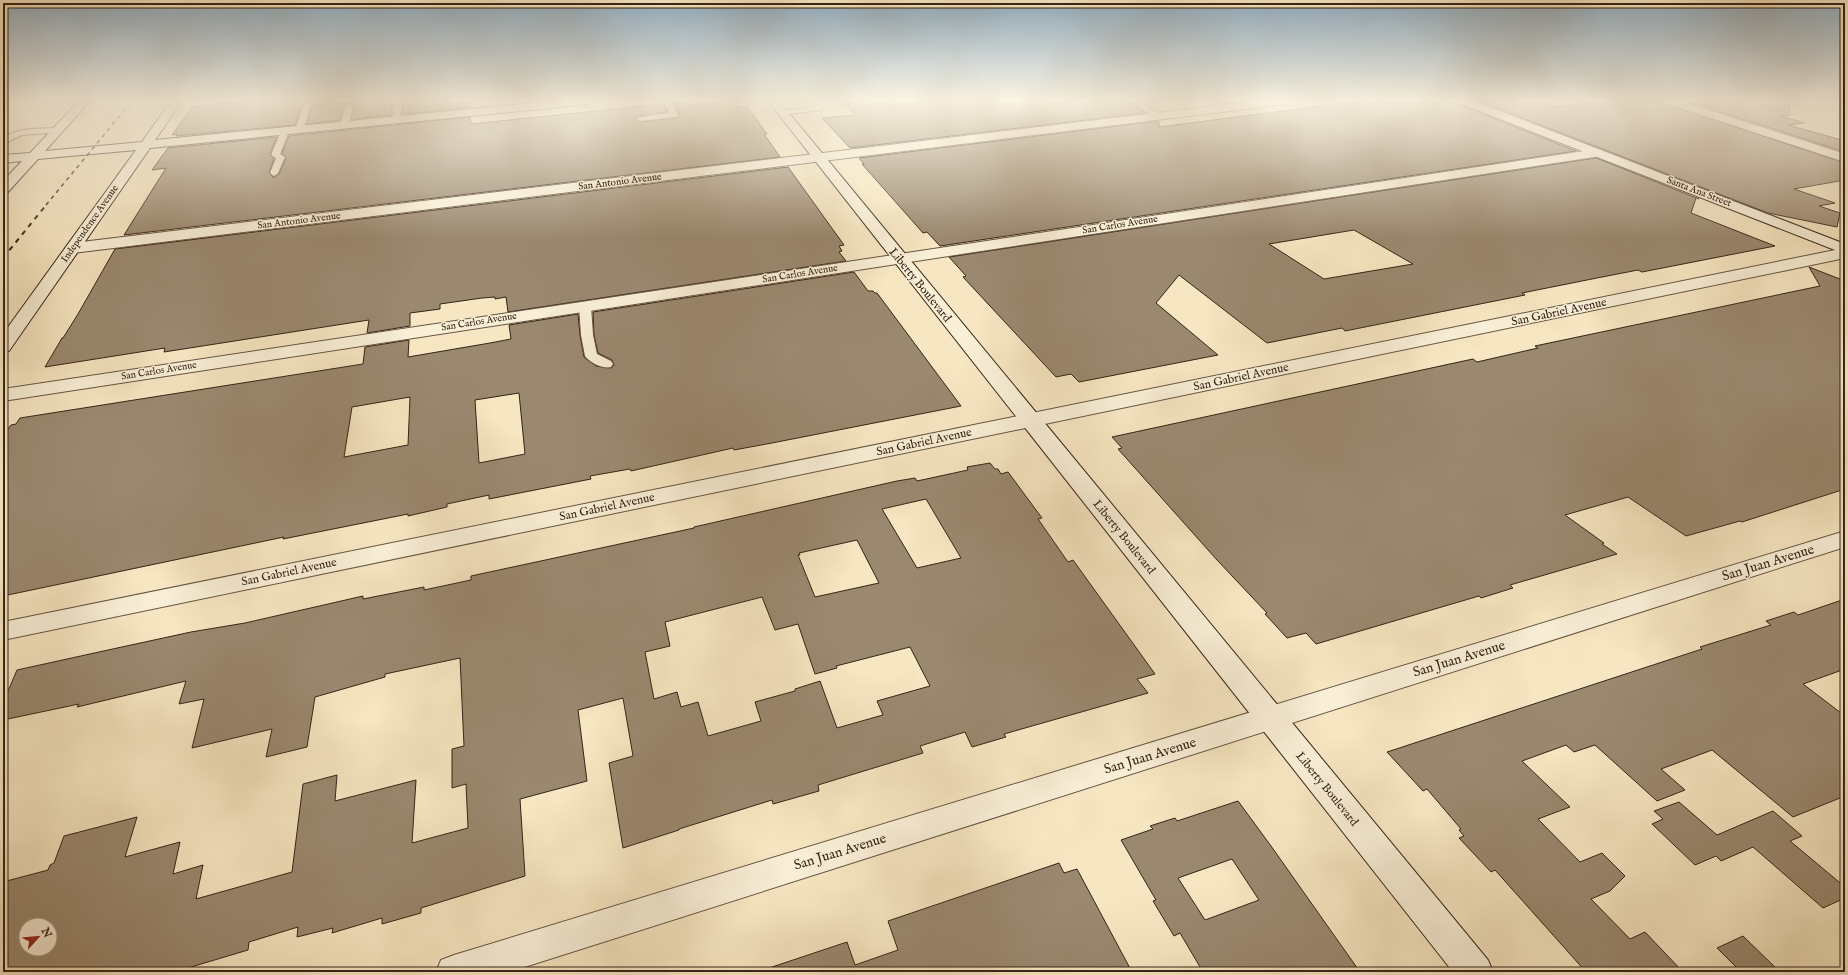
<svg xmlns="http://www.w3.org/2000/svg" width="1848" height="975" font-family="'IM FELL English',serif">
<rect width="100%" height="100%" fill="#f6e6c1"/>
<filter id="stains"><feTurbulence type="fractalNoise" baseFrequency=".005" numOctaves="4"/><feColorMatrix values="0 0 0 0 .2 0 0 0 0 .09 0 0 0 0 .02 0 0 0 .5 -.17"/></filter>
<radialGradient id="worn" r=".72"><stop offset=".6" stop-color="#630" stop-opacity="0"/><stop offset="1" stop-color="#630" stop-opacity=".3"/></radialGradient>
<g fill="#9a886f" stroke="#362317" fill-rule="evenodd">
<polygon points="248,101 295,101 293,107 302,106 295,125 176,136 177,134 172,135 192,107"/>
<polygon points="355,101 392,101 391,115 351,119 354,105 346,102 340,120 307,124 312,105"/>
<polygon points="403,101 469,101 470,108 402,114"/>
<polygon points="725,101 731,101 735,107 747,106 767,134 764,134 780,157 124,235 166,168 152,170 168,148 277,137 270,154 274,159 269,173 274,178 279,174 286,158 282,153 289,136 470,117 471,124 664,104 667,112 640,116 635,118 640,122 677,118 679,114 675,103 686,102 688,105"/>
<polygon points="842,101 1130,101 1145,113 850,148 822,118 855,115"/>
<polygon points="1361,101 1457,101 1458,104 1576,151 940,246 927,232 923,233 862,164 864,164 859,158 1159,121 1159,127"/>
<polygon points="1479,101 1537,101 1555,107 1589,103 1594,104 1616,101 1663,101 1665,104 1845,163 1845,180 1794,189 1835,203 1819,206 1840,213 1837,227 1768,213"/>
<polygon points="1687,101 1789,101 1790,115 1781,116 1804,123 1788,125 1845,141 1845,152"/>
<path d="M1596,158l103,41 -3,-1 -5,15 84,33 -133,26 -4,-2 -41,8 -75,15 3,2 -180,36 -3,-3 -75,15 -88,-68 -23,28 62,52 -139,27 -8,-8 -15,3 -93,-100 3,-1 -17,-19zM1354,230l59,34 -89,15 -55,-35z"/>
<polygon points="788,167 844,245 839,246 842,251 839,252 846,261 508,312 506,297 495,299 495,297 482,298 440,304 440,309 410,313 410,326 367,333 369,320 164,352 165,348 45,367 62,338 63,338 78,314 115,249"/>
<polygon points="1809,267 1845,281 1845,489 1742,522 1740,521 1686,536 1628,497 1565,515 1604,543 1602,544 1617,554 1510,585 1513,588 1481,598 1479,596 1316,644 1306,633 1287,638 1265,614 1267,613 1217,560 1118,449 1122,448 1112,437 1473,359 1477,362 1538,348 1535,346 1820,286"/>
<path d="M854,272l14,19h5l2,2h2l84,113 -189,37 -38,7 -1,-2 -102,23 -1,-2 -40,7 1,3 -102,20v-4l-42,9v3l-39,9v-2l-125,25 1,-2 -281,59v-166l5,-1 3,-4 5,-1 4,-6 343,-54 2,-17 44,-7 -1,17 82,-14 21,-4 -2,-14 69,-11 2,21 4,22 12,9 15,2 3,-3 -2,-5 -14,-7 -4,-18 -1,-23zM519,393l6,61 -46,9 -4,-63zM410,397l-2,48 -64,12 8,-50z"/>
<path d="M990,463l5,6h3l3,5 7,-2 34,46 -4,1 30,43 5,-2 82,114 -18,5 11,14 -144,41 2,3 -34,10 -7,-15 -45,14 3,7 -105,32 1,6 -46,13 -1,-4 -93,29v1l-56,18 -14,-85 24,-7 -10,-58 -45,12 9,71 -67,18 5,77 -104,32v5l-39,11v-6l-50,15 1,-5 -36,9 1,-10 -49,15 -1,8 -67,20 -1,2h-177v-90l45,-12 2,-5 4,-2 10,-27 73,-19 -12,40 55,-15 -7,32 30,-9 -7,34 96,-27 11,-88 34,-9 -2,26 81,-21 -4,63 56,-15 -2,-44 -14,4v-39l12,-3 -4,-88 -75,16v3l-70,20 -8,50 -41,10 6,-28 -80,19 12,-49 -25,5 7,-23 -109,26 2,-3 -76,16v-17l14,-33 91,-20 83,-18 54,-9 118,-27v3l61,-12v3l47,-10v-4l223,-48v-1l203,-46 18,-3 2,3 51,-11 -1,-3zM926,499l35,59 -44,10 -35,-59zM857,540l22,43 -64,14 -17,-42h2l-1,-2zM762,597l13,33 23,-6 17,50 22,-6 -1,-2 74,-19 20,39 -53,15 6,14 -46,13 -17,-47 -25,8v2l-40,11 6,19 -53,15 -10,-34 -17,5 -4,-15 -23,7 -9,-47 25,-6 -5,-24zM26,925h24v24h-24z"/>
<polygon points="1845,599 1845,669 1803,684 1845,716 1845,796 1793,817 1712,750 1661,769 1685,790 1657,801 1595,745 1574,752 1566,745 1522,761 1570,807 1538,819 1580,862 1602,853 1625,876 1610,891 1591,899 1630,939 1645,932 1683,972 1586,972 1495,870 1491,872 1459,838 1464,836 1459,830 1461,829 1427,789 1423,791 1387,752 1702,649 1700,647 1771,625 1766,621 1794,612 1798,615"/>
<path d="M1238,801l33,45 89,126h-157l-23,-39 -6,3 -21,-35 3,-1 -35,-60 32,-11 -3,-3 25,-8 2,3zM1232,859l27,41 -54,20 -27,-42z"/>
<polygon points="1679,802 1717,835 1773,811 1802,836 1790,841 1845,887 1845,898 1823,908 1753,847 1721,861 1716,856 1695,865 1652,824 1663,819 1654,811"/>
<polygon points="1059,863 1064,873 1077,869 1132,972 770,972 769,968 847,942 855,965 898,950 888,921"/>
<polygon points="1743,936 1780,972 1741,972 1717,948"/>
</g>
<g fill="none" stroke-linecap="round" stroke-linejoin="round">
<defs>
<g id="lane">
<polygon points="312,101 303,130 299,132 296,132 295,130 305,102"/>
<polygon points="394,101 402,101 400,121 396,123 392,121"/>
<polygon points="664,101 672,101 678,115 677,117 640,121 636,119 640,117 669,113"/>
<polygon points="817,101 825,101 828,105 821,110 782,115 778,113 782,111 819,106 820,105"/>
<polygon points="1131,101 1140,101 1164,117 1163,119 1157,119"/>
<polygon points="346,104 349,104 353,106 348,126 344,128 340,126"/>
<path d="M59,128l4,2 -1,2 -40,3 -19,9v-6c15,-11 38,-9 56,-10z"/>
<polygon points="282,129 288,129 289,131 280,154 285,157 278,173 274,176 270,173 276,158 271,155"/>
<path d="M585,303l6,3 2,29 4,19 14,7 2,3 -2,3c-8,2 -21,-4 -26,-11l-4,-21 -2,-29z"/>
</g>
<g id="street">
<polygon points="1256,101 1292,101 1287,104 73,253 68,251 65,248 68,245 73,243"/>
<polygon points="1664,101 1681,101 1845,154 1845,162 1665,103"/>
<polygon points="1597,149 1601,150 1603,153 1601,156 3,401 3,389"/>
<polygon points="1845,248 1845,258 3,640 3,622"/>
<polygon points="1845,531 1845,547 509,972 436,972 441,960 454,955"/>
</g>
<g id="secondary">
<polygon points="79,101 90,101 45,151 142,142 171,101 182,101 155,140 552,101 595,101 590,104 150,148 9,351 3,352 3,334 136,150 38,159 8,192 3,193 3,181 22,161 3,163 3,155 30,153"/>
<polygon points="768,101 779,101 1488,960 1493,972 1453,972"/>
<polygon points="1458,101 1474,101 1845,244 1845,254 1459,103"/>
</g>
</defs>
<use href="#lane" stroke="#665442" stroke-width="2"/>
<use href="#street" stroke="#665442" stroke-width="2"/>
<use href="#secondary" stroke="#362317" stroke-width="2"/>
<use href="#lane" fill="#f9efd7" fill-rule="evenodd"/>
<use href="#street" fill="#f9efd7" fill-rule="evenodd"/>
<use href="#secondary" fill="#f9efd7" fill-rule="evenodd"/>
<polyline stroke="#362317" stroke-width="1.5" stroke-dasharray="4 4" stroke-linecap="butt" points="46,205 132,101"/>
<polyline stroke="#362317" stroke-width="2" stroke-dasharray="5 5" stroke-linecap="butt" points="3,258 47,204"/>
</g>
<linearGradient id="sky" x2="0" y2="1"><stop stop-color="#93aec1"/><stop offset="0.42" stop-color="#fbf4e3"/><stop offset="1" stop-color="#fbf4e3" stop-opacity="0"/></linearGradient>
<rect width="1848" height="238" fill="url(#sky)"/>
<g text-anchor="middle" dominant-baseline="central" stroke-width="3" stroke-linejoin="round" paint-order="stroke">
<g font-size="10" fill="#362317" stroke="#f9efd7">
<text transform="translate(620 182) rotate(-7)">San Antonio Avenue</text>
<text transform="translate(1699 192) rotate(21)">Santa Ana Street</text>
<text transform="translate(299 221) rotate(-7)">San Antonio Avenue</text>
<text transform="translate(90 224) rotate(-55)">Independence Avenue</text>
<text transform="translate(1120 225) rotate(-9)">San Carlos Avenue</text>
<text transform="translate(800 274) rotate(-9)">San Carlos Avenue</text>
<text transform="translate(479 322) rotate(-9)">San Carlos Avenue</text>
<text transform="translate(159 371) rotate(-9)">San Carlos Avenue</text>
</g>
<g font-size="12" fill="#362317" stroke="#f9efd7">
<text transform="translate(920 285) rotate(51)">Liberty Boulevard</text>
<text transform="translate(1559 312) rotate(-12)">San Gabriel Avenue</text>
<text transform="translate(1241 377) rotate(-12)">San Gabriel Avenue</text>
<text transform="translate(924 442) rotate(-12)">San Gabriel Avenue</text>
<text transform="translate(607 507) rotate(-12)">San Gabriel Avenue</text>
<text transform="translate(1124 537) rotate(51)">Liberty Boulevard</text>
<text transform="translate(289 572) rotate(-12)">San Gabriel Avenue</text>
<text transform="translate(1327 789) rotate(51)">Liberty Boulevard</text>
</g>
<g font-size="14" fill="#362317" stroke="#f9efd7">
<text transform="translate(1768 563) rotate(-17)">San Juan Avenue</text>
<text transform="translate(1459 659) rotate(-17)">San Juan Avenue</text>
<text transform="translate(1150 756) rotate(-17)">San Juan Avenue</text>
<text transform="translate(840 852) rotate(-17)">San Juan Avenue</text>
</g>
</g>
<rect width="1848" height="975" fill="none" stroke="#f6e6c1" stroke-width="16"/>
<rect x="4" y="4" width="1840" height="967" fill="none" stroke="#362317" stroke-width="2"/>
<rect x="8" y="8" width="1832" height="959" fill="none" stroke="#362317"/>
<g transform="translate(38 937) rotate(63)"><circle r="19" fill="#f9efd7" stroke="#ab9d8a"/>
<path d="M0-3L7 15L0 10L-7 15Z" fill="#8f2418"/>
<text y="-6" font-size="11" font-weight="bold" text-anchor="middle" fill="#362317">N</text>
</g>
<rect width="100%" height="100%" filter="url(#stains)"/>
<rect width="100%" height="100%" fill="url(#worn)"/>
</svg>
